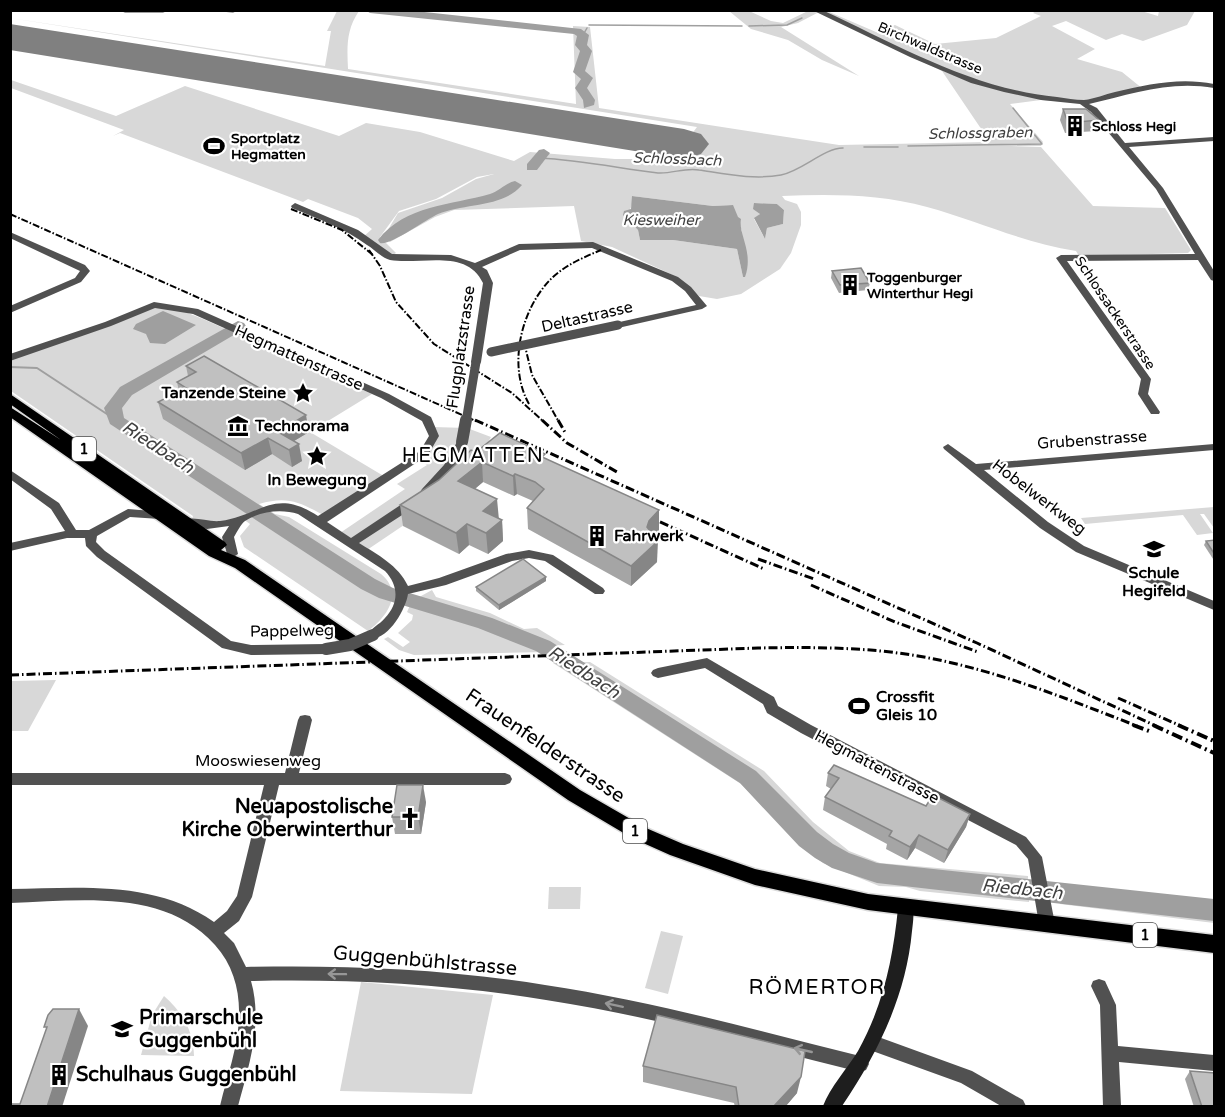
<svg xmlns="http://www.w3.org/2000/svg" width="1225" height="1117" font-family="'Varela Round',sans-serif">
<rect width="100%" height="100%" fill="#fff"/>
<g fill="#d8d8d8" fill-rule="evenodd">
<path d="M1138,10l20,6 1,-5h36l-8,14 -44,16 -21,-7 -16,6 -40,-19 -14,5 43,23 -18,10 45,13 21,17 -60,14 -42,-3 -31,4 33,38 -2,4 -30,1h30l52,59 72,2 26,42 -3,3 -109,3 -3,-5c-52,-8 -98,-30 -149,-44 -47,-13 -96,-13 -145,-11l3,4 12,4 4,8v13l-10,28 -11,16 -39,25 -24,5 -18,-3 -24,-20 -63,-29 -31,-6 -7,-35 -120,4 -19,7 -45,25 -7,-4 15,-25 44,-15 34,-19 18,-5 -17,3 -41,22 -37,12 -19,26 16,16 -6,4 -27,-20 9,-8 -14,-11 -50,-19 -5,3 -183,-69 -7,3 11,-6 -113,-42v-8l105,36 69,-30 154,50 27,-13 54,9 94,29 16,-9 85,7h58l24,-32 -687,-109 315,48 6,-35h-4l10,-20h22c-13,19 -12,36 -11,58l228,35 -3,-78 17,1 9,81 240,37 151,-3 -48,-71 -123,-59 -21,11 -17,4 78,49 -37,-16 -34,-20 -37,-11 -22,-18h20l22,10 12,2 25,-12h19l49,21 19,-7 40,19 61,-6 45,-22 -8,-3 3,-2zM632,196l81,10 19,-1 10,26 1,46 -6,-28 -64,-9h-33l-2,-10 -12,-11 6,-14zM754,203l23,1 7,6 -1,14 -16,4 -2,11 -11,-20 6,-5z"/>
<path d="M157,307l26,4 20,8 169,75 -62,38 77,46 -60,39c-26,-14 -38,-22 -68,-13l16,10 14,3 92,57c23,19 6,43 -13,57l-124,-84 -4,-11 10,-12 -7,-5 -12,5 -40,-2 2,-6 -182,-125 -1,-33z"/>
<polygon points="433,427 467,428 491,437 472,470 441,500 364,552 337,535 405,489 397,484 427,465 417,459 424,453"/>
<polygon points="1214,507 1214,528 1204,514 1200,514 1213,533 1197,535 1183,515 1085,524 1081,518"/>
<polygon points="432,590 436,597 490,613 524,629 537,628 565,645 530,647 545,652 414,655 399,650 384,639 388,637 403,647 410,642 398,633 412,620 413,615 407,612 412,601"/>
<polygon points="590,662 764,771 813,822 849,851 880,863 1028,876 1029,902 920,891 906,887 879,886 823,863 804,849 741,784 553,663"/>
<polygon points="56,680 28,731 12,731 11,734 11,681"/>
<polygon points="1062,886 1214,901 1214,923 1060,904 1057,889"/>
<polygon points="549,887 581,887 580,909 548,909"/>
<polygon points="661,931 683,936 668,994 645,988"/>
<polygon points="361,982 493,995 472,1094 340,1091"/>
<path d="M164,996c19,17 29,34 30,60l-53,-1 11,-40z"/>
</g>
<g fill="#9f9f9f">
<path d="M632,196l81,10 20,-1 5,12 3,2c-3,15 13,33 4,58h-2l-6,-28 -64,-9h-33l-2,-10 -15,-15 1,-4 7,-2z"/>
<polygon points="754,203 777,204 784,210 783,224 767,228 765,239 754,218 760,214 753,209"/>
<polygon points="163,311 196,325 165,344 150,343 146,334 133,329 136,324"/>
</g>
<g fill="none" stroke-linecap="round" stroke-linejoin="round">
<g stroke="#9f9f9f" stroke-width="1.5">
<polyline points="378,10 380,12"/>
<polyline points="589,25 742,26"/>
<polyline points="749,26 787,25 802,18"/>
<polyline points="583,35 587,28"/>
<polyline points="908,146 1042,144 1013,108"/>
<polyline points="864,147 898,147"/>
<path d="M540,158c40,2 78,10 118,15 14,1 28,-6 41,-3 27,4 55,10 82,5 21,-4 43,-27 62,-27"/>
</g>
<polyline stroke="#9f9f9f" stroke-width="2" points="10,367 37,368 116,420"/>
<g fill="#9f9f9f" fill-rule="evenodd">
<polygon points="120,10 168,10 163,13 125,13"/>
<polygon points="213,10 238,10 233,13"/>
<polygon points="365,10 406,10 581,29 589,35 587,45 592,51 585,71 593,78 587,88 595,100 594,105 584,108 583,100 575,88 581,79 573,72 580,51 575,45 577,36 574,34 370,13"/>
<polygon points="544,149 550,153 537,170 527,170 527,164 539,150"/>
<path d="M515,181l7,4c-19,23 -58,18 -84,29 -13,6 -48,32 -58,29l-2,-3c27,-35 74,-35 112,-46 9,-3 16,-11 25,-13z"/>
<polygon points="238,321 244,323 246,326 244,329 132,395 122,408 124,418 375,579 393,588 492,618 550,641 756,771 817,832 833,844 849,853 877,863 1214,899 1214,921 877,883 832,868 815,858 799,846 740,783 536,651 478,628 379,598 361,589 110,424 104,408 120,387"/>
</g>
<polygon fill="#808080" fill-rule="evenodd" points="10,24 684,129 701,134 709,144 701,154 684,159 10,50"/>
<defs>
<polygon id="primary" points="10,394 225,542 227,545 221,550 245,560 580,790 646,828 683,844 755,869 868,894 1214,935 1214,953 868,910 755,885 670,855 632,838 568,800 235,568 209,556 10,417 10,407 61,440 10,404"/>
</defs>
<use href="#primary" stroke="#dbdbdb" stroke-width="3"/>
<g fill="#515151" fill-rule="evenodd">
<path d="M812,10h10c76,35 150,79 235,87 9,1 18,3 27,3 11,-1 21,-6 31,-8 33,-8 66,-15 99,-8v4c-43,-8 -83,6 -125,16l8,4 28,35 89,-6v4l-85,6 34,41 51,83v10l-3,-1 -13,-20 -131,1 84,118 -3,15 12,18 -1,2h-8l-13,-20 3,-15 -85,-121 5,-3 134,-1 -39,-65 -65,-77 -11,-8 -39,-4 -37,-8 -33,-9 -61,-26z"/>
<path d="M295,203l63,27 34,24 59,1 24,8 44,-19 74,-2 85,35 13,10 16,19 -5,3 -84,19 -3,-1v-4l81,-18 -11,-14 -13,-10 -80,-33 -72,2 -38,17 5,3 6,13 -12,79 -1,2h-8l-1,-2 12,-79c-16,-35 -62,-18 -93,-23 -8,-2 -16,-11 -23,-15 -23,-17 -49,-26 -75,-37l-1,-2z"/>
<polygon points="10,232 85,265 90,271 81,282 10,313 10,306 75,278 80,271 10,238"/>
<path d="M154,302l44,7 191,85 42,23 8,19 -11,19 -101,67 24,16 57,-38h8l2,3 -2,3 -57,37c19,12 39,22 49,43l31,-8 67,-24 23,-4 24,5 50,33 2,3 -2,3h-8l-50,-33 -16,-3 -17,3 -66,24 -38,9c-2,15 -21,49 -40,44l-1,-3c4,-7 12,-10 18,-17 14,-15 14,-32 0,-47l-87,-57c-16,-5 -38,-3 -53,7 -4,3 -8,11 -11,16l4,17 -6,4 -4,-1 -6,-20 7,-11 -22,3 -20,-4 -2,-3 2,-3c10,-2 22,3 33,2 41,-5 53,-34 98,-5l102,-65 9,-15 -7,-15 -41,-23 -188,-84 -38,-6 -44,18 -101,35v-7l95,-32z"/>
<polygon points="462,439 467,442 453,469 430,495 422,495 420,492 422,489 444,465 457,442"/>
<polygon points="948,444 976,464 1214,444 1214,450 984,470 1048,522 1084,546 1214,601 1214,610 1076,552 1040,528 944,449 943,447"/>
<polygon points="10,470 59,503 76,530 89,530 128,509 164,512 166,515 160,519 130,517 97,536 96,542 105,551 231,641 251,645 326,644 331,646 332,649 331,652 326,654 251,655 222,648 97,557 86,546 85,538 67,538 10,551 10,543 65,531 51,509 10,479"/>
<polygon points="707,658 774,697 778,706 811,725 1026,837 1042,857 1055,924 1053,929 1047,931 1041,929 1039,924 1028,859 1016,845 801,733 767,713 763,704 705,668 658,678 653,676 651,673 653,670 658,668"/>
<path d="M305,715l5,1 2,4 -13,53h206l5,2 2,4 -2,4 -5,2h-226l-27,112 -13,24 -15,12 10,10 12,24c100,-2 200,2 299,18 107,16 211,45 315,71l6,2 3,6 -3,6 -6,2c-104,-26 -208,-56 -314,-72 -98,-16 -196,-21 -295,-19 12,42 -2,85 -13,125h-18c7,-30 18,-58 19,-89 1,-27 -6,-52 -24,-72 -51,-57 -136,-44 -205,-42v-14c70,-1 145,-9 204,33l13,-11 10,-15 27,-111h-254v-12h275l13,-53 2,-4z"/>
<polygon points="1099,979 1105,981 1116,1005 1118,1046 1214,1055 1214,1071 1119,1062 1121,1106 1103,1106 1100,1005 1091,986 1093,981"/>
<polygon points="873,1035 972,1071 1023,1100 1026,1106 1001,1106 961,1083 867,1049 865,1043 867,1037"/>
</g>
<path fill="#1e1e1e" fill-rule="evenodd" d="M906,901l5,2c4,8 2,19 1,28 -6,65 -34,122 -70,175h-19c7,-19 24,-37 35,-55 25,-45 35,-92 40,-143l3,-5z"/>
<use href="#primary" fill="#000" fill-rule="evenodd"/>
<g stroke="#000" stroke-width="2" stroke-dasharray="7 2 1.5 2" stroke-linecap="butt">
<polyline points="291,209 342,230 373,255"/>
<polyline points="10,214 478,422"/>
<polyline points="369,250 380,266 396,302 434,344 512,393 544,422"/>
<polyline points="524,342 532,375 559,422"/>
<path d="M529,404c-21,-37 -9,-92 20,-123 14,-15 33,-23 52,-31"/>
</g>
<g stroke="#000" stroke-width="3" stroke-dasharray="9 3 1.5 3" stroke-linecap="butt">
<polyline points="475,420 977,643 1156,726"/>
<polyline points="542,420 567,443 617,472"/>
<polyline points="558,420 566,434"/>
<polyline points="645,515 764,569"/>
<polyline points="758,559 814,579"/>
<polyline points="811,585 895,622 978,652"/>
<path d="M10,675l748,-27c54,-1 108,-1 160,8 76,13 147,42 219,70"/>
<polyline points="1118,698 1181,726"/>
</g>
<g stroke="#000" stroke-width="4" stroke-dasharray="11 4 2 4" stroke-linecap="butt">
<polyline points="1133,725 1149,731"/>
<polyline points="1153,725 1214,753"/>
<polyline points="1178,725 1214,741"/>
</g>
<g stroke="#515151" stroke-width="9">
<polyline points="491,352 618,325"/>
<polyline points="466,422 476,362"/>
</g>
<g stroke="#515151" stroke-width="12">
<polyline points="462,442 466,420"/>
<polyline points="326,649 350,645 373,635"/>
</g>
</g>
<g fill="#a5a5a5">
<polygon points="1063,109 1099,120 1097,131 1065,133 1060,120"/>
<polygon points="832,271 870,283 868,290 839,293 831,278"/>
<polygon points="186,366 309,432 294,441 302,461 292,467 272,454 245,470 163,419 158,402 179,391 177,382 188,376"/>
<polygon points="476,452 546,458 659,531 654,536 657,562 631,586 528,529 527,508 533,501 517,494 514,496 483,482 475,489 499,519 502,520 503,541 488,554 469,545 459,554 403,526 400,505 439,480"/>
<polygon points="1215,540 1215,562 1204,545 1206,541"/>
<polygon points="546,581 499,610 476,591 476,587"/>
<polygon points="828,773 926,806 970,814 966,827 944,863 915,848 907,860 886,849 887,844 823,810 825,797 831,789 826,786"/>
<polygon points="426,802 421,834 395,834 392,817"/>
<polygon points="643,1066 797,1093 785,1107 735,1107 734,1103 643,1082"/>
<polygon points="1190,1071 1215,1107 1194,1107 1185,1079"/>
</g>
<g fill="#868686">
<polygon points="306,415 309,432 284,447 278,432"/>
<polygon points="268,438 272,454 245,470 241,453"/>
<polygon points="299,444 302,461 292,467 289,450"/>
<polygon points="482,462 483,482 460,501 458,481"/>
<polygon points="515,474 517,494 514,496 513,476"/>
<polygon points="497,499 499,520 483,511"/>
<polygon points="659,510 659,531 648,541 647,527 649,521"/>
<polygon points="502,520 503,541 488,554 486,533"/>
<polygon points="467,524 469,545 459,554 456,533"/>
<polygon points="658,541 657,562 631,586 631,566"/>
<polygon points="546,577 546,581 499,610 499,605"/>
<polygon points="423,785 426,802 421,834 418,817"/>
<polygon points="970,814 966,827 944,863 948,850"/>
<polygon points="919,835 915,848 907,860 910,847"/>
<polygon points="79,1009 88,1026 62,1107 47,1107"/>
<polygon points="801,1077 797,1093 785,1107 773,1107"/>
</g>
<g fill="#c0c0c0" stroke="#868686" stroke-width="1.5">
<polygon points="1063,109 1086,109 1099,120 1068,123"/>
<polygon points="861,268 870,283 840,285 832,271"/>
<polygon points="204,356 306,415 278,432 299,444 289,450 268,438 241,453 158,402 186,388 177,382 196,372 186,366"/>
<polygon points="500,433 545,454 542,457 659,510 649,521 647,527 658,541 631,566 527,508 544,489 535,482 515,474 513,476 482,462 458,481 497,499 483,511 502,520 486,533 467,524 456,533 400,505 439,480 471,450 476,452"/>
<polygon points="1215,540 1215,555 1206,541"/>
<polygon points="523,559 546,577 499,605 476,587"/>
<polygon points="834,765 926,806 933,795 970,814 948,850 919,835 910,847 889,836 892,831 825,797 839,778 828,773"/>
<polygon points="397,785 423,785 418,817 392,817"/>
<polygon points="53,1009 79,1009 47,1107 10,1107 10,1104 20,1104 47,1027 44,1027 48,1015"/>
<polygon points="657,1015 805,1051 801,1077 773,1107 739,1107 736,1087 643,1066"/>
<polygon points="1190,1071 1215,1073 1215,1107 1202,1107"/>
</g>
<defs><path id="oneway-shaft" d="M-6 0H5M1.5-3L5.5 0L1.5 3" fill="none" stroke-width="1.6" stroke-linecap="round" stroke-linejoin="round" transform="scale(1.5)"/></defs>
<g stroke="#979797">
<use href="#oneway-shaft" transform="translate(337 974) rotate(-179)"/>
<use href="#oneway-shaft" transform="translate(614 1005) rotate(-168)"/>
<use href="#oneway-shaft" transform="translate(803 1050) rotate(-167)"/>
</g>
<defs>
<symbol id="building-bare" viewBox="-9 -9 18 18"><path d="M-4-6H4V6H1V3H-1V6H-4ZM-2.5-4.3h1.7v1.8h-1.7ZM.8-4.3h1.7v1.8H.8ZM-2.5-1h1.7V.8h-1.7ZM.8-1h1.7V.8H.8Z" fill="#000" stroke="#fff" stroke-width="2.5" paint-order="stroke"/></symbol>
<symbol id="stadium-bare" viewBox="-9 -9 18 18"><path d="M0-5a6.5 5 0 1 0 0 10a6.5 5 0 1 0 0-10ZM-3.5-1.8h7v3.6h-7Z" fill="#000" stroke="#fff" stroke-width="2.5" paint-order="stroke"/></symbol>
<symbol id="sight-bare" viewBox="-9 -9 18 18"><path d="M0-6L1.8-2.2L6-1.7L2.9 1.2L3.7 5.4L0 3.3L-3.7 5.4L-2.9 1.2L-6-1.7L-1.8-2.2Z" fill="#000" stroke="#fff" stroke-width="2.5" paint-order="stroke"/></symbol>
<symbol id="museum-bare" viewBox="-9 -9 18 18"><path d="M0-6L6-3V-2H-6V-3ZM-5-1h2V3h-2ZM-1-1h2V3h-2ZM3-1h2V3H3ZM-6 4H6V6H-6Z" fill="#000" stroke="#fff" stroke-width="2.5" paint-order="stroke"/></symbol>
<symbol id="school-bare" viewBox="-9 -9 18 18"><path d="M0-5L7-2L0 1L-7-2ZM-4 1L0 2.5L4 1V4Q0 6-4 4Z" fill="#000" stroke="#fff" stroke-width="2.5" paint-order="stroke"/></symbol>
<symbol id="church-bare" viewBox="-9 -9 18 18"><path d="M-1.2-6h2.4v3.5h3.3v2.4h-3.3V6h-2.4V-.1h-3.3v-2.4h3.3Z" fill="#000" stroke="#fff" stroke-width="2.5" paint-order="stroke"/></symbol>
</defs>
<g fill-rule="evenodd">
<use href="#building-bare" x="1060" y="111" width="30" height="30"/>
<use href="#stadium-bare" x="199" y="131" width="30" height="30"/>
<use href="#building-bare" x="835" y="270" width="30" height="30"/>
<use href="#sight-bare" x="288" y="378" width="30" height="30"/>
<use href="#museum-bare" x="223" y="411" width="30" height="30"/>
<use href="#sight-bare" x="302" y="441" width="30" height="30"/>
<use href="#building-bare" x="582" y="521" width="30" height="30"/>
<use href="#school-bare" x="1139" y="534" width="30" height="30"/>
<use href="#stadium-bare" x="844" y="691" width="30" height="30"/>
<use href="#church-bare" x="395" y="803" width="30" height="30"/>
<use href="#school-bare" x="107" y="1014" width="30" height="30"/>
<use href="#building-bare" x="44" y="1060" width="30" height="30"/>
</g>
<g text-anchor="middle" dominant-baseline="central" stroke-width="4.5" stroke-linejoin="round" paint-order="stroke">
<g font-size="14" fill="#000" stroke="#fff">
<text transform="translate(930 48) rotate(23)">Birchwaldstrasse</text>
<text transform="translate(1115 313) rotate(56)">Schlossackerstrasse</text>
</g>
<g font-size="14" font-weight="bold" fill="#000" stroke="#fff" text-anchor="start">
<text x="1092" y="126">Schloss Hegi</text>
<text x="231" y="138">Sportplatz<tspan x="231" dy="16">Hegmatten</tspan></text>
<text x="867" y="277">Toggenburger<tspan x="867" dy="16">Winterthur Hegi</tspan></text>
</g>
<g font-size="15" font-style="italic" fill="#404040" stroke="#fff">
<text transform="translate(980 133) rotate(-1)">Schlossgraben</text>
<text transform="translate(677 159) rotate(2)">Schlossbach</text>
<text x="661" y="220">Kiesweiher</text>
</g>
<g fill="#fff" stroke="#4c4c4c" stroke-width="1.5">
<rect x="72" y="437" width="24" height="24" rx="4.5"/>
<rect x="623" y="819" width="24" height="24" rx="4.5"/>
<rect x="1133" y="923" width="24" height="24" rx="4.5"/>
</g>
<g font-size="15" font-weight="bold" fill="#000">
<text x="84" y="449">1</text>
<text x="635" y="831">1</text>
<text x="1145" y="935">1</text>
</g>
<g font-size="16" fill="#000" stroke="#fff">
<text transform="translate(587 317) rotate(-13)">Deltastrasse</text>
<text transform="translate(461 347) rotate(-82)">Flugplatzstrasse</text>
<text transform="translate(299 358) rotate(24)">Hegmattenstrasse</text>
<text transform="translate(1092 440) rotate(-4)">Grubenstrasse</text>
<text transform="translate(1039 497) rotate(37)">Hobelwerkweg</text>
<text transform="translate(292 631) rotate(-1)">Pappelweg</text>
<text x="258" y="761">Mooswiesenweg</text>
<text transform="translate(877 767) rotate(28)">Hegmattenstrasse</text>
</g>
<g font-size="16" font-weight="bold" fill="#000" stroke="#fff" text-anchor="start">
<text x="286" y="393" text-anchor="end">Tanzende Steine</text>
<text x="255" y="426">Technorama</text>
<text x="317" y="480" text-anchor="middle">In Bewegung</text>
<text x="614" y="536">Fahrwerk</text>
<text x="1154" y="573" text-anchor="middle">Schule<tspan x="1154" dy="18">Hegifeld</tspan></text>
<text x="876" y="697">Crossfit<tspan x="876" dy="18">Gleis 10</tspan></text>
</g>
<g font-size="18" font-style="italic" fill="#404040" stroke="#fff">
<text transform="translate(158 447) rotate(33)">Riedbach</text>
<text transform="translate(584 672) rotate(33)">Riedbach</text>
<text transform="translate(1022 889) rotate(6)">Riedbach</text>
</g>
<g font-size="20" letter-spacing="1.5" fill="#000" stroke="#fff">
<text x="473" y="456">HEGMATTEN</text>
</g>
<g font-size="20" fill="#000" stroke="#fff">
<text transform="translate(545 746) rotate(34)">Frauenfelderstrasse</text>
<text transform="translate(425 961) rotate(5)">Guggenbühlstrasse</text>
</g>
<g font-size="20" font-weight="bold" fill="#000" stroke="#fff" text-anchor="start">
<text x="393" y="807" text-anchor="end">Neuapostolische<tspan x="393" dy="23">Kirche Oberwinterthur</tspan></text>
<text x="139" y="1018">Primarschule<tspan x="139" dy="23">Guggenbühl</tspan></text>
<text x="76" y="1075">Schulhaus Guggenbühl</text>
</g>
<g font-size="21" letter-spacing="1.5" fill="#000" stroke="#fff">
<text x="817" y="987">RÖMERTOR</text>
</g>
</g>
<rect width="1225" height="1117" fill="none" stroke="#000000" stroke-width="24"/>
</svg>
